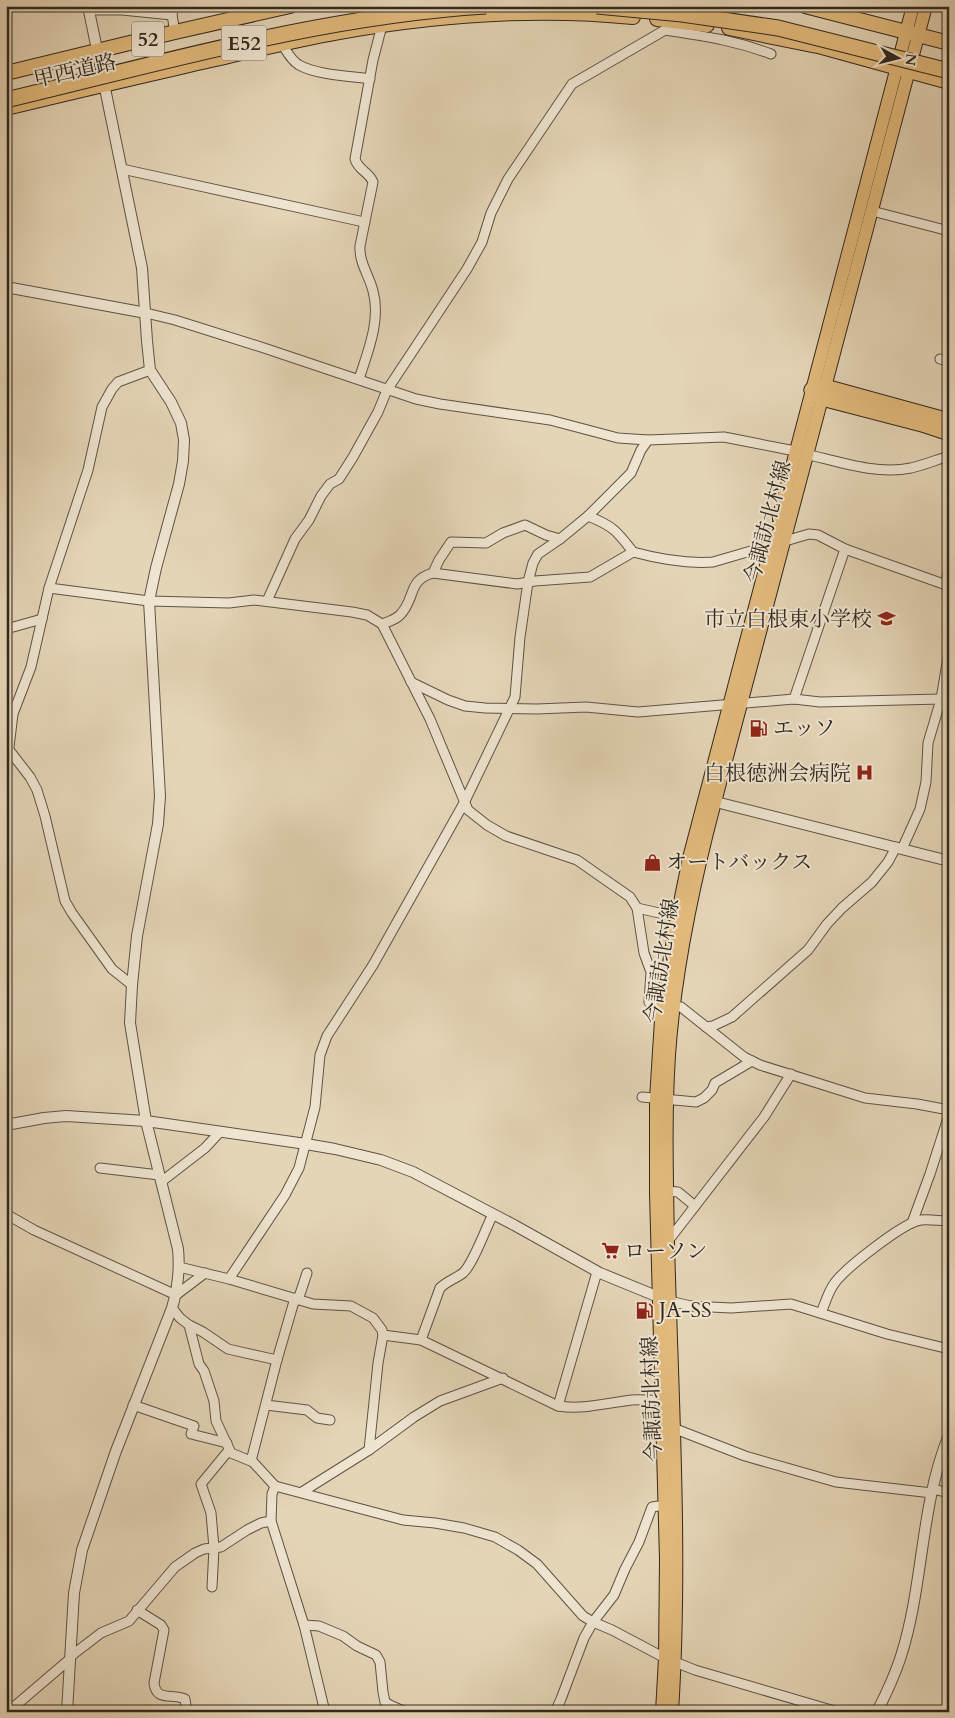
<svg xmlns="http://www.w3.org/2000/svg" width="955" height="1718" font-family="Cardo,'Noto Serif JP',serif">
<rect width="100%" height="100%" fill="#e5d5b7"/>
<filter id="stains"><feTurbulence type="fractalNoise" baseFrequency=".004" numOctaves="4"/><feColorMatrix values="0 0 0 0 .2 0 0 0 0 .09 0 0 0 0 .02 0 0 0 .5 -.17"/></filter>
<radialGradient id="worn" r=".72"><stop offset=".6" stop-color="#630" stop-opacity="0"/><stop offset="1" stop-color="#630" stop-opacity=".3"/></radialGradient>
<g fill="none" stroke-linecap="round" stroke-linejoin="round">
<defs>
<g id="minor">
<polyline points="173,6 172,15 175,32"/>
<polyline points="89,10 122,10 172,15"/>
<path d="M665,30c38,6 69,10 106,24"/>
<path d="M282,44c5,8 9,16 17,21 18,10 50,11 71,14"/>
<polyline points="122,169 364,222"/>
<polyline points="872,211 949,231"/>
<polyline points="146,313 175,320 261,347 416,399 440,404 550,420 618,438 648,440 724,437 795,451"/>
<polyline points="940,359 949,361"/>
<path d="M359,379c9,-28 22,-59 14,-88 -4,-16 -14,-28 -13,-45l13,-64c-4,-10 -15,-12 -18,-23l18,-99 14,-54"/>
<path d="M806,454c34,8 71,21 105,14 13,-3 25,-8 38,-12"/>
<path d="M588,516c25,10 29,15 45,36"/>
<polyline points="433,573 439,560 451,542 486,543 503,533 525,525 546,535 560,539 588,516 631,473 641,450 648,440"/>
<polyline points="945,585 949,569"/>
<polyline points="49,588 149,601 229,603 254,600 352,612 367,615 382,624 430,719 468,810 487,825 506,836 577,860 630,897 637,908 644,953 651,972 649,1002 681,1007 744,1057 760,1065 865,1098 917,1104 949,1110"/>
<polyline points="267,601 295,539 309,520 321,496 330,484 339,479 353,457 378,412 387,390 467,269 482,242 491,213 508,179 572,84 665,30 671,16"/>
<path d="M382,624c6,-2 13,-4 18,-9 16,-16 7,-35 33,-42l84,11 18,-3 55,-4 43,-25c26,7 53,12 80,10l96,-28 9,1 27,14 104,37"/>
<polyline points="6,629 42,619"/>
<polyline points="411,682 448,700 465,706 485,708 537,709 586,707 638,712 794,699 820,702 941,699"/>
<polyline points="794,699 845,549"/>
<polyline points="9,750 30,777 37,790 45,816 65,901 72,913 112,969 132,985"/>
<polyline points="6,772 13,714 31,667 49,588 88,470 102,407 112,389 118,382 150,370"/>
<polyline points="902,849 920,809 926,782 928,743 941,699 949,651"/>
<polyline points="637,908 677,917"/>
<polyline points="706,1027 713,1026 732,1017 808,950 827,924 842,908 872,882 888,862 896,847"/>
<polyline points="642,1097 696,1102 704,1098 712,1090 715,1083 752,1061"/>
<polyline points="100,1168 159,1175"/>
<polyline points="161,1182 205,1148 219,1133"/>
<polyline points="666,1191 678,1192 695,1206"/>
<polyline points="6,1214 34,1230 176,1295 205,1273"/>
<polyline points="912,1223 930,1174 949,1115"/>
<polyline points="668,1241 764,1117 791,1074"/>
<polyline points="179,1267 229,1279 313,1304 351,1306 373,1318 382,1330 383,1335 378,1363 369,1450"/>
<polyline points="229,1279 285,1195 299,1168 315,1107 320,1055 327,1036 373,965 464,803 515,697 520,637 528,582 533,563 538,554 560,539"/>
<polyline points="298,1300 307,1273"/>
<polyline points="669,1301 691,1306 731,1308 791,1304 887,1334 949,1349"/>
<polyline points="172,1308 180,1318 189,1325 199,1364 204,1371 214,1401 216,1421 231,1453 253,1462 275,1486 403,1520 435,1523 464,1528 495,1537 518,1550 537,1564 575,1607 583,1616 593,1622 612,1630 665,1658 695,1670 838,1712"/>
<path d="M821,1313c4,-9 7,-21 13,-29 10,-15 70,-62 87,-64 9,-1 19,1 28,1"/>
<polyline points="189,1325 203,1332 228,1349 277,1360"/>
<path d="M383,1335l38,5 137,66c25,4 48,-3 74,-6 11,-1 23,1 35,1"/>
<path d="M421,1340l19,-52c7,-7 15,-9 23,-15 10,-9 23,-45 30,-59"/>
<polyline points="133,1405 194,1426 191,1434 227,1443"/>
<polyline points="266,1405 307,1410 317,1418 330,1420"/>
<polyline points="558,1406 597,1272"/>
<polyline points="673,1428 745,1456 836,1482 932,1493"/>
<polyline points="251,1461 277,1360 295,1298"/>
<polyline points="275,1486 272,1494 271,1521 304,1625 325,1712"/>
<polyline points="933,1489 949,1493"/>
<polyline points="302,1492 369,1450 414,1417 440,1401 503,1378"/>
<polyline points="212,1587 214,1548 211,1513 201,1484 229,1450"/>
<path d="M137,1610l24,15 3,5 -10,53c2,19 18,10 31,16l2,13"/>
<polyline points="304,1625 319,1626 343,1636 357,1646 376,1655 380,1662 383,1692 385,1702 390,1705 406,1712"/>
<polyline points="71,1656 101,1633 129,1621 175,1567 195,1553 204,1549 221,1547 247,1530 261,1523 271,1521"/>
<polyline points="8,1712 70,1659"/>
<polyline points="555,1712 561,1699 584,1638 593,1622 614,1595 625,1569 639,1542 652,1507 665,1505"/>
</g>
<g id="tertiary">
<polyline points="6,287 146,313"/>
<polyline points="708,800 949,861"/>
<polyline points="6,1125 44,1118 66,1116 146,1121 306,1144 335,1149 381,1160 413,1172 514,1225 600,1273 666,1300"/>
<path d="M67,1712l7,-119 8,-43 34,-99 56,-143c6,-20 8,-38 6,-59l-32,-128 -16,-98 2,-38 5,-49 21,-112 2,-28 -11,-195 7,-33 23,-84 4,-23 1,-21 -3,-17 -10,-21 -21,-32 -3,-29 -5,-73 -54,-262"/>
<path d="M877,1712c9,-18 18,-37 24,-56 23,-72 19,-151 48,-221"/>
</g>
<g id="primary">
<polyline points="662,1712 665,1658 666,1559 656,1193 656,1099 662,1004 677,917 689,858 913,6"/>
<path d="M672,1712c10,-156 0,-313 -4,-469 -1,-63 -3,-125 1,-188 6,-86 24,-170 46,-253l211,-796"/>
</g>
<g id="trunk">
<polyline points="805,6 949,43"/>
<polyline points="657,19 707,25"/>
<polyline points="729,28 822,47 949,82"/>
<polyline points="6,73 175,32 290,6"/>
<path d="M6,108c65,-16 131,-31 196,-46 45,-10 91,-22 137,-30 96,-17 196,-25 294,-15"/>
</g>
<g id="motorway">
<polyline points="812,390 822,398 922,424 949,433"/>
<polyline points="812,390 825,387 949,421"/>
</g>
</defs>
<use href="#minor" stroke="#5e5345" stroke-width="11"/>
<use href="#tertiary" stroke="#5e5345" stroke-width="12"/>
<use href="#primary" stroke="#31281f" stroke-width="14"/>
<use href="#trunk" stroke="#31281f" stroke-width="16"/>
<use href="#motorway" stroke="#31281f" stroke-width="17"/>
<use href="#minor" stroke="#eee4d0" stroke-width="9"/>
<use href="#tertiary" stroke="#eee4d0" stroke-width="10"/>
<use href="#primary" stroke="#e2ba7c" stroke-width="12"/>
<use href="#trunk" stroke="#e2ba7c" stroke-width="14"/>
<use href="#motorway" stroke="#e2ba7c" stroke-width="15"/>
<defs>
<g id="motorway-bridge">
<polyline points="597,6 682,14 778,28 949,71"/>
<path d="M6,100c159,-38 317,-84 480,-94"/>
</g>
</defs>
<use href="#motorway-bridge" stroke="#31281f" stroke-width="17" stroke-linecap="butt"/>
<use href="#motorway-bridge" stroke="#e2ba7c" stroke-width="15"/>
</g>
<defs>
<symbol id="school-bare" viewBox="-9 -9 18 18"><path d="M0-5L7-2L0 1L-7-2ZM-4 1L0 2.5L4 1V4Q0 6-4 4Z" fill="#8f2418" stroke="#eee4d0" stroke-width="2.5" paint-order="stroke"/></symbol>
<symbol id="fuel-bare" viewBox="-9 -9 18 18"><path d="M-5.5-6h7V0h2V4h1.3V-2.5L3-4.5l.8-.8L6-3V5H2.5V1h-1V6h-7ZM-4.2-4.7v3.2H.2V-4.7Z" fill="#8f2418" stroke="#eee4d0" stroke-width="2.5" paint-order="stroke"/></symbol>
<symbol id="hospital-bare" viewBox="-9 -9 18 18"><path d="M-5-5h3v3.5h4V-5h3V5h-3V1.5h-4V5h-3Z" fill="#8f2418" stroke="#eee4d0" stroke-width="2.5" paint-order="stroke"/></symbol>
<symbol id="shop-bare" viewBox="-9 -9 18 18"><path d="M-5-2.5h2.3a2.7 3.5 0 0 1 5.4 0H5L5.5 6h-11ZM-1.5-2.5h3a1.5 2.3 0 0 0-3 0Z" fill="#8f2418" stroke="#eee4d0" stroke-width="2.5" paint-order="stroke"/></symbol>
<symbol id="supermarket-bare" viewBox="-9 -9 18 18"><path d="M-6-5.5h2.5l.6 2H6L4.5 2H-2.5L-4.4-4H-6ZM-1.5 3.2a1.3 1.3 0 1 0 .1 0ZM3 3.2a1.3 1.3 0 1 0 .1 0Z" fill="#8f2418" stroke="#eee4d0" stroke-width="2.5" paint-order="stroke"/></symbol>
</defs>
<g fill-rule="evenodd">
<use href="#school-bare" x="874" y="606" width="25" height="25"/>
<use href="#fuel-bare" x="746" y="716" width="25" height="25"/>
<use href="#hospital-bare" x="852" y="760" width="25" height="25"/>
<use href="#shop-bare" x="640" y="850" width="25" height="25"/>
<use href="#supermarket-bare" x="598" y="1238" width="25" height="25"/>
<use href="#fuel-bare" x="632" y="1298" width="25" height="25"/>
</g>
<g text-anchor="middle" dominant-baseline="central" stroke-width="4" stroke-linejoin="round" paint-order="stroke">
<g fill="#eee4d0" stroke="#6a6054" stroke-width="1">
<rect x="132" y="21.5" width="32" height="35" rx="4"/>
<rect x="221.5" y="25.5" width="45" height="35" rx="4"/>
</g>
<g font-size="20" font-weight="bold" fill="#31281f">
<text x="148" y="39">52</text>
<text x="244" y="43">E52</text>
</g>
<g font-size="21" fill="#31281f" stroke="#eee4d0">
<text transform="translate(75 71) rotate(-13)">甲西道路</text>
<text transform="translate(768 522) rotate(-75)">今諏訪北村線</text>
<text transform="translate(662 961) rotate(-81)">今諏訪北村線</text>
<text transform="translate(652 1399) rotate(-92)">今諏訪北村線</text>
</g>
<g font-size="21" fill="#31281f" stroke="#eee4d0" text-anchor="start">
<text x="872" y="619" text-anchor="end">市立白根東小学校</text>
<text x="773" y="728">エッソ</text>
<text x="851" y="773" text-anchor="end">白根徳洲会病院</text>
<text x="666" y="862">オートバックス</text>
<text x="624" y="1251">ローソン</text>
<text x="659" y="1310">JA-SS</text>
</g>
</g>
<rect width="955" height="1718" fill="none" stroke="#e5d5b7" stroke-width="25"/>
<rect x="8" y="8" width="940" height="1703" fill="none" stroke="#31281f" stroke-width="2.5"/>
<rect x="12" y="12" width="930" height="1693" fill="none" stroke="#31281f"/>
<g transform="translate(898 58) rotate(97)" stroke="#eee4d0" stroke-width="4" paint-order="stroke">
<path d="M0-4L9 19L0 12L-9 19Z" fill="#31281f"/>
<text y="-8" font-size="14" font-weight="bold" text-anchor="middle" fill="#31281f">N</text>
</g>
<rect width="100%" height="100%" filter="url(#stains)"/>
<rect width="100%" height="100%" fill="url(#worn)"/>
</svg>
